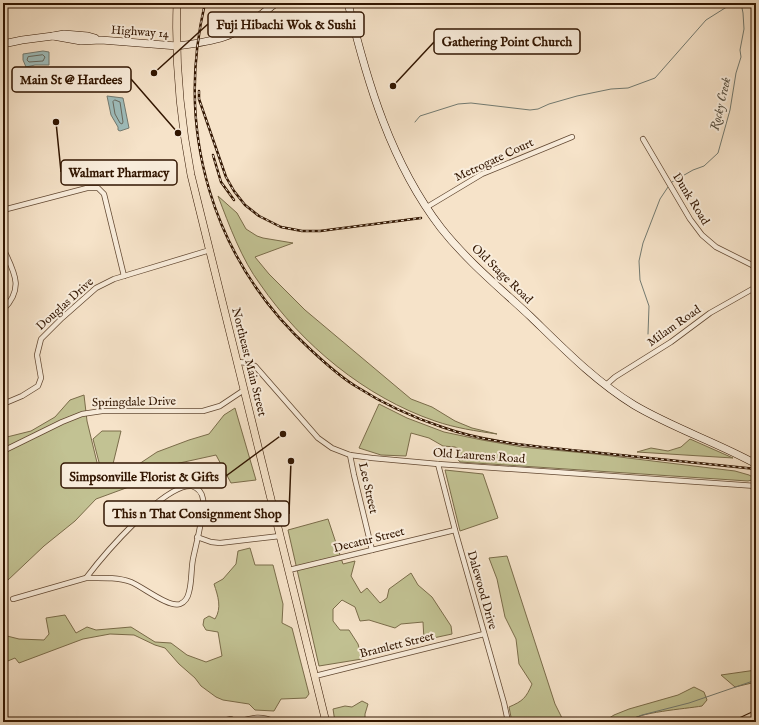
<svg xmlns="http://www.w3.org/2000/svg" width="759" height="725" font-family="'IM FELL English',serif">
<rect width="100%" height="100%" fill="#f6e3c9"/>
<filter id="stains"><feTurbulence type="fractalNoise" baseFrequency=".005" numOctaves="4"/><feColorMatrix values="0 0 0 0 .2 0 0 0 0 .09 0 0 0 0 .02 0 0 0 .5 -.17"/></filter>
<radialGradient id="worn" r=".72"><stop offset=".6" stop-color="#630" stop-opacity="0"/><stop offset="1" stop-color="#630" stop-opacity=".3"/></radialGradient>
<g fill="#c2c293" stroke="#7a6c4a">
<path d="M218,196l19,17 9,16 11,7 6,2 30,5 -38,14 14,17 36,36 106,89 21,8 23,14 17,7 25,6c-21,-3 -42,-6 -62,-13 -70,-24 -133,-76 -175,-137 -18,-24 -31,-59 -42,-88z"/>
<polygon points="84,395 87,421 101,479 115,480 157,452 189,440 209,434 224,415 235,408 256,480 231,483 216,455 175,464 126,488 96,499 75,521 44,546 8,580 3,579 3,438 31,431 55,417 70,400"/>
<polygon points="379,404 407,418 444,432 482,440 522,447 595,454 735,471 749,475 756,479 748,481 460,462 456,457 459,449 455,447 443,446 429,438 411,433 406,456 381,455 359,448"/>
<polygon points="102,431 121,431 112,468 108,474 102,474 93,439"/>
<polygon points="690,439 733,458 637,452 651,448 668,451 681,447"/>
<polygon points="445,470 483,474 498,518 460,531"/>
<polygon points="328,519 343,564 355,561 351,576 361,593 367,588 380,603 387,598 389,589 411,573 418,585 432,597 451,626 452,634 424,640 423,622 401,624 395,628 369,620 360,621 355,607 342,600 333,609 333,621 340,630 349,630 358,644 362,659 319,666 288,530"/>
<path d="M250,548l5,17h18l10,39 -1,19 10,5 17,66 -3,4 -25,1 -7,12 -19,-1 -6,-6 -26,-4 -7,-3 -15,-11 -6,-8 -16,-14 -14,-16 -10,-3 -21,-10 -24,-1 -27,5 -64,24 -4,-5 -12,5v-28l16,4 25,1 5,-6 -3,-16 19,-3 11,18 11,-6 9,3 35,-3 24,15 16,1 16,12 19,7 16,-6 -4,-24 -12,-2 -3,-5 1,-6 5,-3 6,3c7,-11 3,-23 -1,-35l9,-5 13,-15 2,-13z"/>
<path d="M507,556l48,148 9,18h-52l-3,-15c14,-6 17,-9 23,-23l-13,-20 -3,-25 -11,-22 -8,-38 -8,-21z"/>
<polygon points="756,670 756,682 735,687 721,675"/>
<path d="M694,687l10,5 3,8 -5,6c-17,3 -64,6 -75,16h-24l11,-7 15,-6 49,-14z"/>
<polygon points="362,701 368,704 365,714 365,722 335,722 333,709 345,706 352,707"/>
</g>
<g fill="#9ebdbc" stroke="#727a71">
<polygon points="43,51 49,52 49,65 35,65 26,67 23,60 23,54"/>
<polygon points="107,96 123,98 129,128 120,131 118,130 118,127 111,115"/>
</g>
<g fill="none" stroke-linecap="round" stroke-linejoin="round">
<g stroke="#68695e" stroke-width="1">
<polygon points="43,55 45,57 43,61 29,62 27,60 28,57"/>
<polygon points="115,100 120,102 123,122 122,124 120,123 115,114 113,102"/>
</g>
<g stroke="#727a71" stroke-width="1">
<polyline points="415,122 420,116 458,104 471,103 530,110 538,109 549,104 577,96 611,89 628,88 655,78 706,20 733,3"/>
<polyline points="672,182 693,170 704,166 718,153 730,110 736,73 741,57 740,50 744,29 743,13 741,3"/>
<polyline points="648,334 649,306 640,280 639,261 643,243 660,199 668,187"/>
<polyline points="625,722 642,715 689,703 756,680"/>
</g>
<defs>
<g id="street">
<polyline points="643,139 690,219 702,235 716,247 756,267"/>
<polyline points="427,207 482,174 572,137"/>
<polyline points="3,210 87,188 98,188 104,194 124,276"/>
<path d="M3,248c11,24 22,40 0,62"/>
<polyline points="238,362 249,363 255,366 318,438 332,448 350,455 372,458 438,464 756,486"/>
<polyline points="606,385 615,377 671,342 710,313 756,287"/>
<polyline points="3,404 22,396 38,386 41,378 37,355 41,339 62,318 96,288 114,279 210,250"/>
<polyline points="3,451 62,422 82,414 102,411 203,411 220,406 244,390"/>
<polyline points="350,455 354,475 372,550"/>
<polyline points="438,464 455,530 504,703 507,717 506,722"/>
<polyline points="197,537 211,542 220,543 280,536"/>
<polyline points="289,570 455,530"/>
<path d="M13,599l73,-21c15,0 31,-1 45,4 12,5 38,26 49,22 5,-2 8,-7 9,-12 3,-11 2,-23 4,-33 3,-15 12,-47 10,-60 -1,-7 -5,-11 -11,-13 -28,-3 -90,71 -106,92"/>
<polyline points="315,676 484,634"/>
<polyline points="225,722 227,720 231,719 236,722"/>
<path d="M237,722c15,-4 23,-7 38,0"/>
</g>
<g id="secondary">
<path d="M348,3c19,79 43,160 93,225 26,33 59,60 90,89 32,31 64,64 103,88 39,23 82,37 122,59"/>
<path d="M53,36l28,5 20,-1 76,6c15,-2 32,-4 47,-9 19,-6 36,-22 52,-34"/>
<polyline points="3,44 22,40 53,36 64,34 88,36 95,38"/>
</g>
<path id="primary" d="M177,3c-2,58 3,115 14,172l135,547"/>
<polyline id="highway" points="741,722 756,715"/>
</defs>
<use href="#street" stroke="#624832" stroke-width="6"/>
<use href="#secondary" stroke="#311500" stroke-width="8"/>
<use href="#primary" stroke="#311500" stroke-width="8"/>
<use href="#highway" stroke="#311500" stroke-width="10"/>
<use href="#street" stroke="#f9eddc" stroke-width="4.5"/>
<use href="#secondary" stroke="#f9eddc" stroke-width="7"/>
<use href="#primary" stroke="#f6e3c9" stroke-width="7"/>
<use href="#highway" stroke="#f6e3c9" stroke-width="8"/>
<defs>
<g id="rail">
<path d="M205,3c-30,129 7,257 106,347 14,13 29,27 46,37 25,16 58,31 85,40 45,16 93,19 139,24 59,6 117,12 175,18"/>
<polyline points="199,91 199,99 226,177 234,191 245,205 259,216 281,227 302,231 320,231 421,218"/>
<polyline points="213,155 221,182 234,200"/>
</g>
</defs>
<use href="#rail" stroke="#311500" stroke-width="2.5"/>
<use href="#rail" stroke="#f9eddc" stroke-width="1" stroke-dasharray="3" stroke-linecap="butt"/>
</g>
<g text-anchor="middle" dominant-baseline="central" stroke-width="4" stroke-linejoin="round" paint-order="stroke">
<g font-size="12" fill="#311500" stroke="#f9eddc">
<text transform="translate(140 32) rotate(4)">Highway 14</text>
<text transform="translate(494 160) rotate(-25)">Metrogate Court</text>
<text transform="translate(691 199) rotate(58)">Dunk Road</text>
<text transform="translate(502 274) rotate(44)">Old Stage Road</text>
<text transform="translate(65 304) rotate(-42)">Douglas Drive</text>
<text transform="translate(674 326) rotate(-35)">Milam Road</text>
<text transform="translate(249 362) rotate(76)">Northeast Main Street</text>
<text transform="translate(134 402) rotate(-1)">Springdale Drive</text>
<text transform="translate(479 456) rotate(4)">Old Laurens Road</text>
<text transform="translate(368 488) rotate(77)">Lee Street</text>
<text transform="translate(369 540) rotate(-14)">Decatur Street</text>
<text transform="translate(482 590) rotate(74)">Dalewood Drive</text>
<text transform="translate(397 645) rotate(-14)">Bramlett Street</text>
</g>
<g font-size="13" font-style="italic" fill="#575042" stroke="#f9eddc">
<text transform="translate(721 104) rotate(-77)">Rocky Creek</text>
</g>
</g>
<path fill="none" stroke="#311500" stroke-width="1.5" d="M154 73L208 24M393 86L434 42M178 133L131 79M56 122L61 172M283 434L226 476M291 461L289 514"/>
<g fill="#311500" stroke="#f9eddc" stroke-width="1.5">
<circle cx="154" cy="73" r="4"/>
<circle cx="393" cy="86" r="4"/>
<circle cx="178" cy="133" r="4"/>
<circle cx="56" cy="122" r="4"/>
<circle cx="283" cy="434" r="4"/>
<circle cx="291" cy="461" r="4"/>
</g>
<g fill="#f9eddc" stroke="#311500" stroke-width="1.5">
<rect x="208" y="12" width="156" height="25" rx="4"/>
<rect x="434" y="29" width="146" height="25" rx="4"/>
<rect x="12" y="67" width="119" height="25" rx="4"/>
<rect x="61" y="160" width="116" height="25" rx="4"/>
<rect x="61" y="463" width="165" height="25" rx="4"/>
<rect x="104" y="501" width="185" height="25" rx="4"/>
</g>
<g font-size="13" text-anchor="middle" font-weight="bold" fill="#311500">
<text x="286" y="29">Fuji Hibachi Wok &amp; Sushi</text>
<text x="507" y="46">Gathering Point Church</text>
<text x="71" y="84">Main St @ Hardees</text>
<text x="119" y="177">Walmart Pharmacy</text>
<text x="144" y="481">Simpsonville Florist &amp; Gifts</text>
<text x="197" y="518">This n That Consignment Shop</text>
</g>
<rect width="759" height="725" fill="none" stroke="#f6e3c9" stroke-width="16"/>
<rect x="4" y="4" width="751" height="717" fill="none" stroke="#311500" stroke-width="2"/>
<rect x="8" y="8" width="743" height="709" fill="none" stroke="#311500"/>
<rect width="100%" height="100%" filter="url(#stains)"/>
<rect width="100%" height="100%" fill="url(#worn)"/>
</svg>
